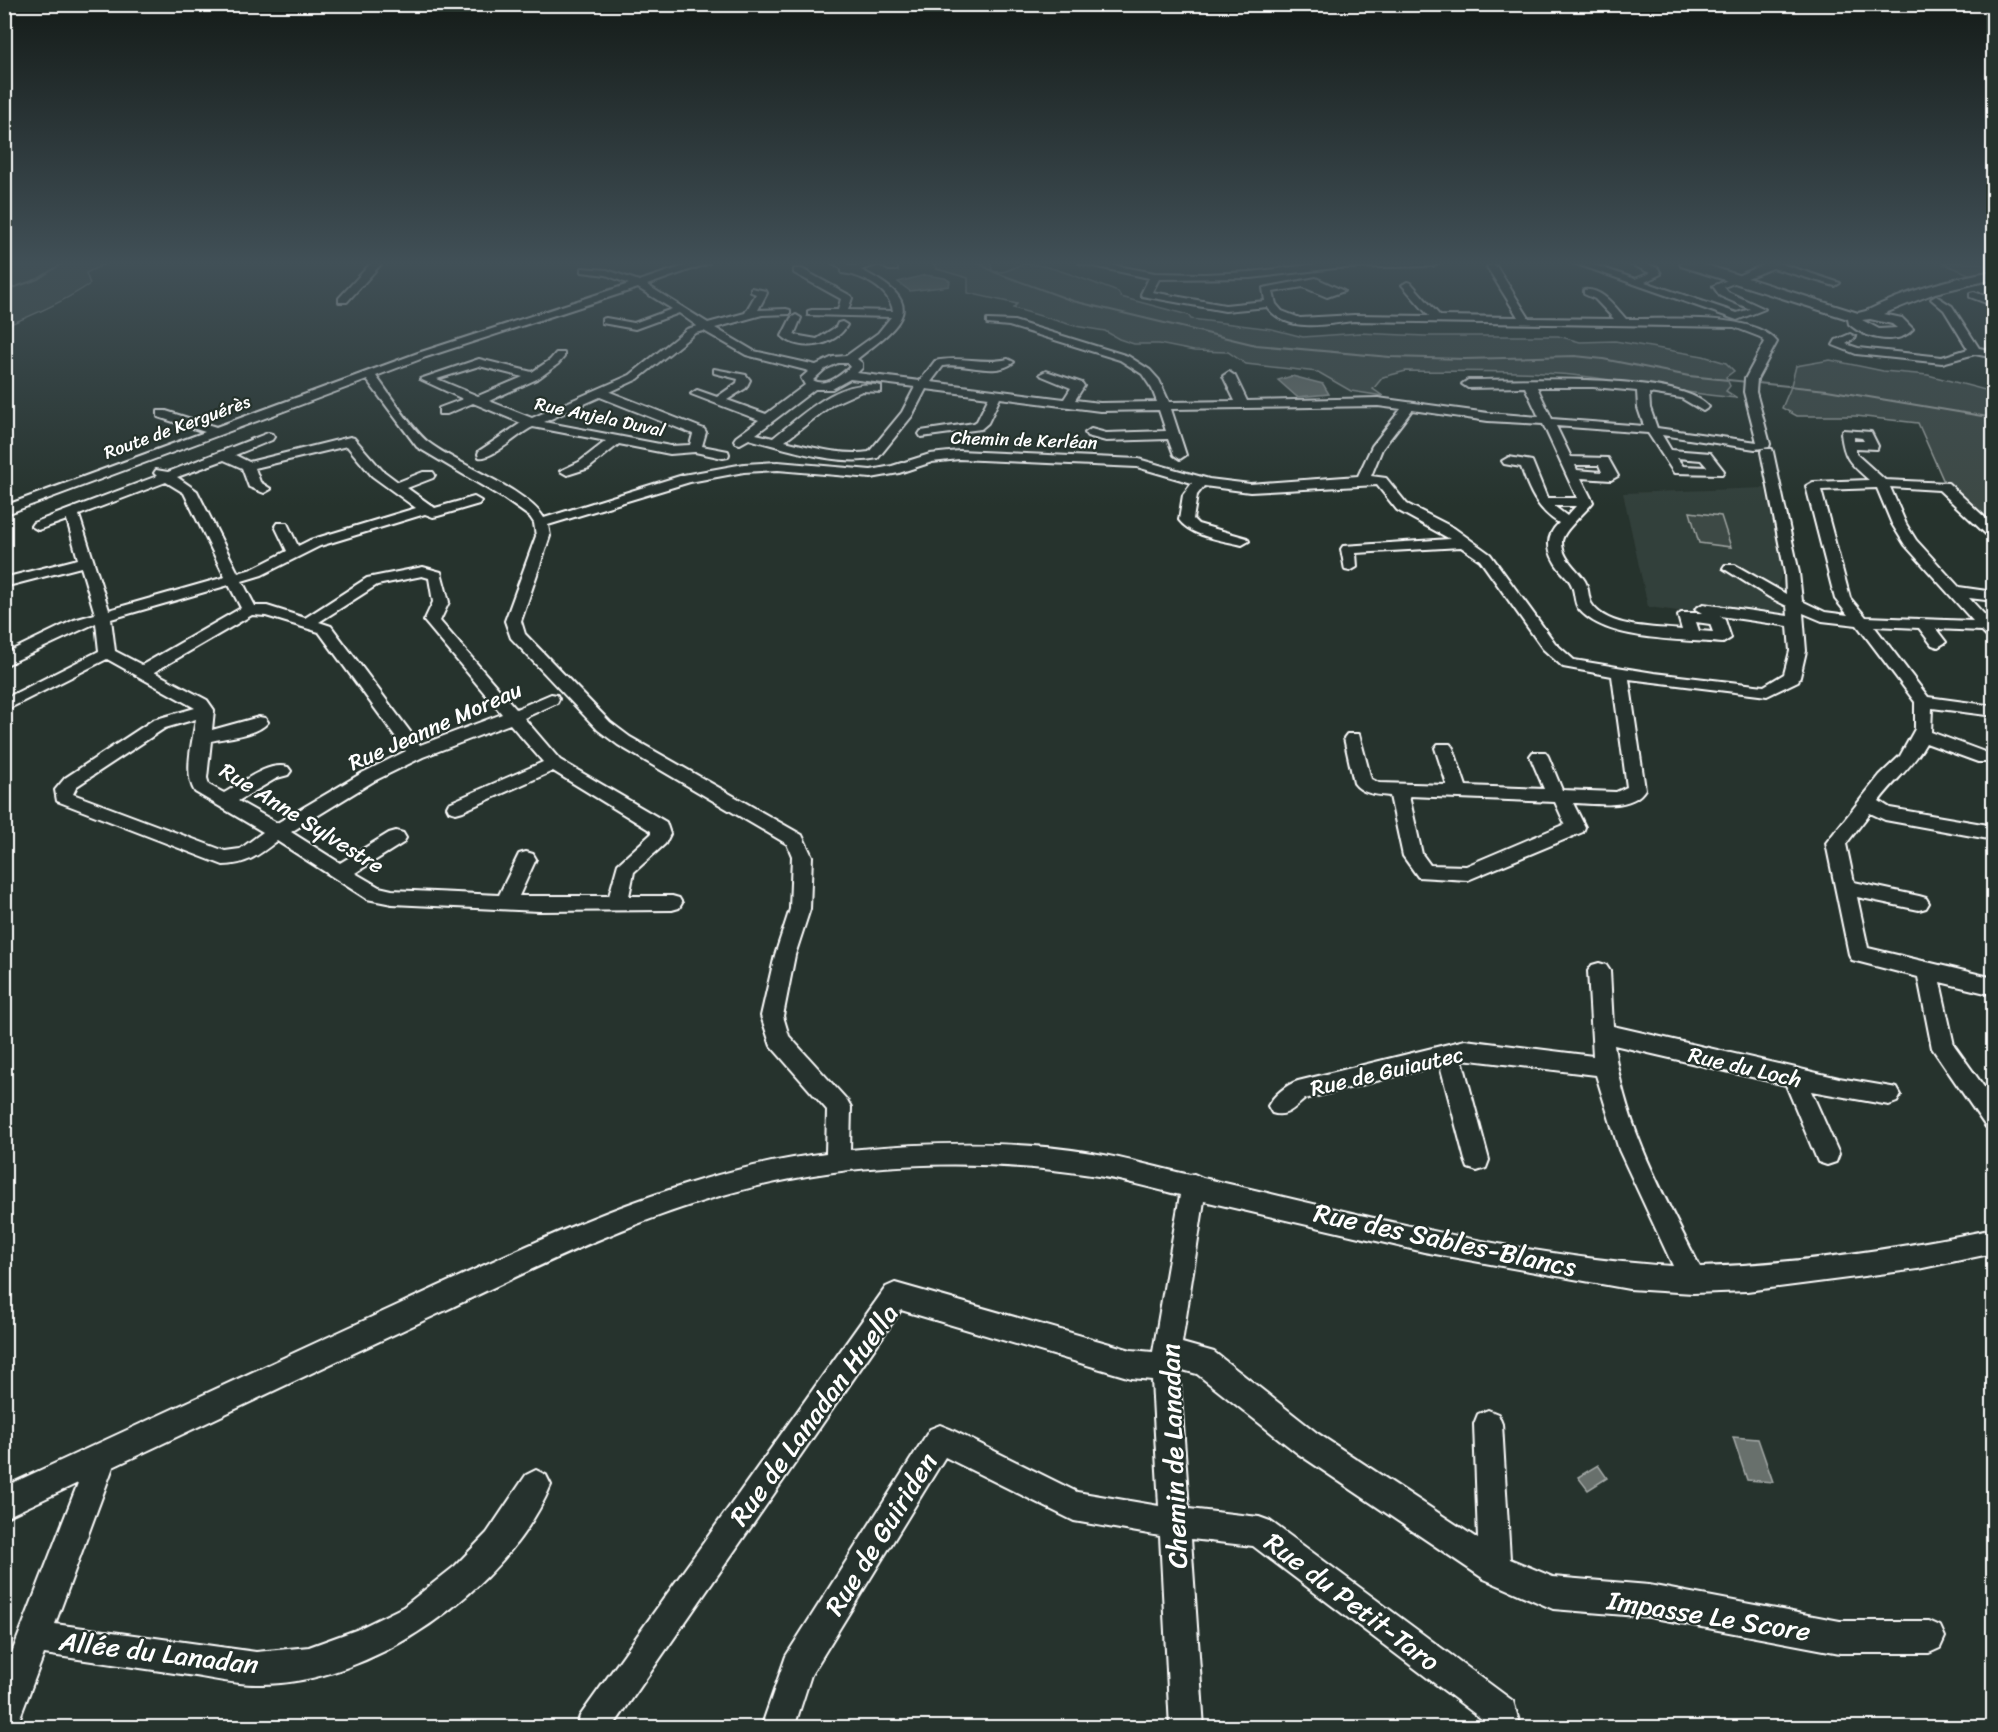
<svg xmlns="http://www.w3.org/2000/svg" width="1998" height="1732" font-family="Sriracha,sans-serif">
<rect width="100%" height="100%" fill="#26332d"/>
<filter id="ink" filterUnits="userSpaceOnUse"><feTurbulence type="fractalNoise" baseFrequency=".0167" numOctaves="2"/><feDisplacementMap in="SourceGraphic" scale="12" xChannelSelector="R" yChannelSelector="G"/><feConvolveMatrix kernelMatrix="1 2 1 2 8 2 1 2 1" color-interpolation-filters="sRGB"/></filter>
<g filter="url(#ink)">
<polygon fill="#333f3a" points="1765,488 1783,564 1781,578 1775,590 1763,593 1783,608 1789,626 1648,607 1623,493"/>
<g fill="#3e4944" stroke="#9ea4a2" stroke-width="1.5">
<path d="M5,263h101l-20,10 4,11c-27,18 -56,31 -85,42z"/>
<path d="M933,263h58l1,8c18,4 21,-7 36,-7 19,-1 70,21 90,28l3,5 67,18 3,4 81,10 31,8 57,-4 65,3h133l22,6 35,-1 88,15 23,7 8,8 -8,6 4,9 -4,5 11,7c-53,-4 -103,-16 -156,-22 -57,-6 -117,-4 -175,-5l-23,6 -10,12 10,7 -32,-5 -33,-19 -72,-8 -18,-12 -34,-1 -35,-7h-25l-15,-5 -14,-8 -30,-5 -62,-18 4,-4 -49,-11v-15l-31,-9z"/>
<polygon points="1942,263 1979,263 1993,270 1993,284"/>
<polygon points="1830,360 1883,371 1928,375 1993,392 1993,517 1982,517 1945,484 1918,423 1856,416 1797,416 1782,408 1790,389 1796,366"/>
<polygon points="1690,512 1721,516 1731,547 1699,543"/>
</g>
<g fill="#67706c" stroke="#a4a9a7" stroke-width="1.5">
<polygon points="925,275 945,278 950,281 949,286 910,291 898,282"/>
<polygon points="1292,376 1323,384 1329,394 1297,397 1278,380"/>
<polygon points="1733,1437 1758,1439 1773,1482 1747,1480"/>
<polygon points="1598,1465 1607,1478 1588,1490 1578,1477"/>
</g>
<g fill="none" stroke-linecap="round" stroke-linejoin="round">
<g stroke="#a4a9a7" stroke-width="2">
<polyline points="978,263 994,272 1073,301 1256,345 1390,357 1465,359 1575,356 1603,359 1689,376 1827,390 1994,418"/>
<polyline points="4,291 38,279 63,263"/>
</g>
<defs>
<g id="minor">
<polygon points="371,263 382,263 347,302 339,302 339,298"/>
<path d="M693,263h16l-62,22 61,38 37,-10 11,-19 -5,-2v-4l15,3 1,2 -9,17 28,-1 4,1v4l-28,1 -47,13 39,23 62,14 17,-8 13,-1 32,-23 13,-16 -83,-2v-4l4,-1h26l3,-11 -47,-26v-4h8l49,27 1,2 -4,12 45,1c-3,-22 -32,-36 -51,-38v-4l-9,-6h13l6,3c13,-3 32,-6 45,0v4h-8l-10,-6 -18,6c68,34 43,53 -4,89l5,4v5l-5,5 63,8 15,-20c25,-6 48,4 73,-2l6,3c-19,16 -49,0 -71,4l-12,16 133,17 7,-11 -29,-12 -2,-2 6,-3 36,12 2,3 -9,14 25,3 57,-1 -5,-13 -10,-15 -22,-14 -111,-34 -22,-2v-4l27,1 114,35 22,14 9,10 10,22 66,-1 -12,-25 6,-4 6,4 12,25 131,-3 110,15 51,4 -14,-30 -57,1 -6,-4 6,-4c46,0 213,-8 241,27l-6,4 -22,-13 -32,-5 1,15 7,20 100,14 -13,-50 1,-13 20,-37 -5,-5 -26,-10 -380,-6c-29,3 -66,13 -87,-14l-42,4 -83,-15 -1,-2 8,-16 -70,-15h23l53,10 49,1 47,-2 74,-9h113l-5,3 -98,2 -84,10 -92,1 -7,13 73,13 40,-4 -2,-13 53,-10 28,13 -17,6 -24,-10 -30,5 3,12 6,7 18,7 54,-3 75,1 -27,-31 5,-3 4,1 29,33 78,1 -31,-50 5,-3 5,3 32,51 85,1 -19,-20 -11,-5v-4c18,-2 31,17 42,29 38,1 126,-8 151,23l-20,37 -1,13 14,52 -1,3 -14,2 -93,-14 9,15 39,3 14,18 -2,3 -48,-1 -26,-40 -92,-7 15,31 37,1 10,18 -7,4 -30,-2 12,24c-7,10 -31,29 -31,40 0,17 15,26 23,39 4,7 3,16 6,22 15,26 66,24 91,27l-4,-14 3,-3h21l-7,-4 8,-5 85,12 -1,-10 -18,-9 -46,-29 2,-3h10l51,29 -1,-21 -24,-121 1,-3h10l1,3 26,121 3,28 23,11 23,3 -13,-16 -29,-113 7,-4 56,-2c-19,-17 -25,-21 -28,-47l2,-3 28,2 7,14 -1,3 -21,-1v6l29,26 63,3 46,43v12l-5,-1 -50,-47 -49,-3 16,37 10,16 43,47 35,5v9l-25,-3 25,27v15l-6,-2 -7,-7 -45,-2 10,13 -8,5 -6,-2 -13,-17 -45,-2 54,71 66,9v10l-62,-8 -1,24 59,22 3,4 -3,4h-12l-52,-19c-12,22 -32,38 -47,58l11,7 104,18v14l-109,-20 -15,-7 -24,31 8,38 65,14 7,2 3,5 -3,5 -7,2 -62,-13 11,51 126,30v17l-54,-13 14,63 40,56v29l-8,-3 -54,-79 -14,-71 -66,-17 -3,-6 -23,-111 54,-68 20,-19 15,-27v-27l-58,-77 -35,-4 -19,-8 3,38 -6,26 -2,4 -31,15 -138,-17 16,110c-13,22 -50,14 -72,14l12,24 -2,5 -115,48 -50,-3 -15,-21 -13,-60c-13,-1 -28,-2 -36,-13l-10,-45 3,-4h12l12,45 8,4 68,2 -12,-37 3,-4h12l3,4 13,38 78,3 -14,-33 3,-4h12l3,4 14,34 54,2 11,-5 -15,-111 -49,-9 -20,-18 -63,-89 -19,-13 -105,6 1,14 -7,4 -5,-1 -4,-21 2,-3 107,-7 -53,-29 -20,-25 -127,7 -46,-6 -7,9 -4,24 5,5 49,14 2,3 -7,4c-20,-5 -50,-8 -63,-25l4,-25 9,-12 -55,-16 -178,-8 -27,3 -33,11 -28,5 -93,-8 -34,2 -54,10 -142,43 2,11 -29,85 4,13 85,88 20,15 172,98 10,21 -2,53 -15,46 -12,61 6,20 58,64 4,7 -1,43c80,-8 163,-10 242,3 33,5 66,15 98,22l4,-1 9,4c153,35 313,79 470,88l-54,-116 -23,-75 -134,-16 27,101 -3,8 -9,3 -9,-3 -3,-8 -25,-95 -135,34c-11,9 -19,19 -33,14l-4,-7c6,-11 18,-21 30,-25l167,-41 128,16 -5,-85 4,-6 7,-2 7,2 4,6 3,55 226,52 58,10 4,7 -4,7 -8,3 -78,-14 28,63 -3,8 -9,3 -9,-3 -32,-77 -172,-40c10,80 50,151 86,222 99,-3 197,-18 294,-38v24l-76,16 -171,22 -54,2 -64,-4 -205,-37 -220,-51 -22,142 32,9 103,81 161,106 -4,-115 4,-10 10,-4 10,4 4,10 8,135 43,18 96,8 191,36h89l11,5 5,11 -5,11 -11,5h-89l-191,-36 -96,-8 -69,-30 -187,-126 -100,-79 -18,-5 10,140 70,8 11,4 243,180 8,27h-33l-1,-5 -234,-177 -62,-7 13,189h-34l-10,-192 -86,-15 -129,-64 -134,218 -17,53h-33l25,-72 144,-227 10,-4 10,4 127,63 82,14 -7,-126 -21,-2 -230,-68 -289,418h-36l4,-12 306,-429 9,-4 236,67 22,2 27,-157c-29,-7 -59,-16 -89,-20 -93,-15 -206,-14 -300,4 -123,23 -236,79 -349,133 -110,51 -219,103 -329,155l-58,157 201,28 53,-5 47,-17 47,-23 52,-41 32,-33 39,-58 10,-5 10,5 5,10c-43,103 -182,202 -295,199 -22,0 -46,-6 -68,-9 -48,-7 -96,-14 -144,-21l-28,74h-12v-55l74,-190 -74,35v-31c132,-61 264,-122 396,-183 137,-63 275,-132 426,-151l1,-43 -56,-64 -10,-30 14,-61 15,-46 2,-53 -5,-12 -169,-99 -20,-15 -87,-92 -6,-17 31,-85 -2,-13 -4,-6 -27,-19 -86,-51 -50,-67 -363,135v-9l201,-74 -47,-15v-6h8l50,16 202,-74 211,-69 -23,-9 -24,-3v-4l25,2 32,11zM638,288l34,21 -38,14 -28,-5 -4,1v4l33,6 44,-16 18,13 -10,3 -57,46 -98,43 -43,-17 50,-23 19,-14 6,-7v-4h-8l-6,7 -18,12 -53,-13 -59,20 43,20 -24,9v6h8l26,-11 48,20 -42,28 -1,3 1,3c13,3 40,-24 54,-30l73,14 -27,21 -19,9 7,4 22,-7 30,-24 51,10 25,-2 28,6 5,-1 1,-3 -1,-3 -26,-5 4,-14 -2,-3 -94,-37 28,-13 57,-46 9,-2 42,24 63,16 -8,7 4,7 -39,29 -39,-14 19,-12 4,-8 -4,-5 -32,-6v4l24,6 -1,4 -20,14 -20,-7 -6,4 68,26 -23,17 -2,3 2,3 4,1 9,-5c38,10 90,28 129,19l34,-42 14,-27 63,8 -12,24 -3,2 -53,8 -2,3 2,3 60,-8 7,-6 12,-25 100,13 59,-1 7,21 -60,2 -15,-4 -6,4 2,3 19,5 62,-2 6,16 6,4 6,-4 -15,-46 207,-3 23,3 -29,37 -14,30 -108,8 -41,-5 -71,-20 -179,-8 -29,3 -38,12 -21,4 -93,-8 -34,2 -61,11 -139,43c-19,-30 -87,-53 -116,-76 -15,-11 -39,-49 -52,-66l50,-19zM838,363h9l3,4c-10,8 -23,21 -37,13l12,-11zM479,366l44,11 -45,19 -41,-17zM850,379l65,8 -13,25 -33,40c-27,4 -58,-5 -84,-11l48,-37 29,-13 19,1v-6c-41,-9 -77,28 -108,52l-17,-4 59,-45h17zM1537,387h56l44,4 1,17 6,18 -92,-7zM600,397l93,37 -3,11 -20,1 -126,-24zM1412,410l76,11 55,3 34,74h-30l-15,-37 -23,-4 -7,4 2,3 17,3c8,23 16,43 38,56 -16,15 -11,32 2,48 4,4 9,9 11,15 3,7 2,16 6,22 26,34 105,31 145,35l8,-5 -6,-18 -5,-4 68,10 2,25 -6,23 -20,12 -110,-13 -80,-13 -19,-17 -65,-89 -36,-26 -47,-24 -21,-26 -15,-2 11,-27zM1854,437l8,1 2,3h-10zM1677,458l24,2 6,7 -24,-1zM1575,465h24l3,7 -25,-2zM1877,488l15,36 13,21 68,76 -107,-4 -16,-19 -29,-108zM1554,506h22l-9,10zM1696,622l14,2 3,8 -14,-1zM1409,796l146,6 10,22 -99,42 -36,-1 -8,-11z"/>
<polygon points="1574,263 1589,263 1635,279 1650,273 1628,263 1644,263 1658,268 1661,274 1645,282 1737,313 1750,309 1720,296 1713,286 1763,265 1762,263 1779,263 1840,283 1835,286 1773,268 1724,287 1728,292 1765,309 1737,320"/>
<polygon points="1974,292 1994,299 1994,306 1970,297 1970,293"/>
<polygon points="1936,296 1952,306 1979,348 1994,351 1994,358 1975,354 1942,363 1856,354 1833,345 1836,340 1850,334 1856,337 1846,344 1858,348 1942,357 1968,349 1944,310 1931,299"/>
<path d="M796,315l5,3 -7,17 23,4 19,-12 2,-4 4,-1 5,3c-11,21 -47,28 -65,11l9,-18z"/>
<path d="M268,433l4,1 2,3 -2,3 -37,15 14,7 101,-25 4,1 28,32 16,12 25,-10h10l2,3 -2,3 -26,10 28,20 39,-11 7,4 -2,3 -41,12 -5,1 -8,-3 -105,32 -58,29 -20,6 13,25h12l38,12 62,-40 56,-11 18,5 8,30 -9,19 76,88 35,-15 6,1 2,4 -2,4 -33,15 36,42 106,62 4,12 -5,10 -31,28 -5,24h43l7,2 3,5 -3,5 -7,2 -133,1 -147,-7 -25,-5 -90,-58c-18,14 -31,24 -54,24l-166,-64 -2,-11 10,-12 88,-58 42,-12 -88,-49 -103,52v-12l95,-48 -3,-28 -92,43v-12l70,-34 21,-6 -14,-47 -77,20v-9l74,-19 -11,-39 -29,10 -7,-4 2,-3 124,-47 -3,-3 2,-3 12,2zM347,446l25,30 44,32 -106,32 -12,6 -11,-23h-10l-2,3 12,25 -35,18 -14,4 -41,-82 -20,-14 47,-17 18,8 7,19 15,6 7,-4 -11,-7 -5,-14zM166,482l18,11 41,84 -116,33 -30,-95zM422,576l7,2 4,24 -9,19 78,93 -82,31 -89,-119 -12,-4 58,-37zM229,585l12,23 -99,57 -27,-14 -4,-32zM252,615l14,1 53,16 87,119 -44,22 -85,50 -39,-22 39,-23 11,-3 3,-4 -3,-4c-21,-6 -46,16 -64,26l-15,-8 -2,-7 4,-37c16,-4 46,-5 57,-19l-3,-4 -6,-1 -47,13 2,-20 -7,-10 -53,-28zM196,719c-3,21 -13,54 -1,73l68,40 -23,17 -15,2 -152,-57 4,-8 88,-58zM510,724l33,38 -94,41 -2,4 2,4 7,2 7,-2 90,-40 98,60v3l-33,30 -9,32h-90l17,-37 -3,-5 -7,-2 -7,2 -20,41 -107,-5 -13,-3 -24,-14 48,-30 3,-5 -3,-5 -7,-2 -7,2 -49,30 -49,-31 83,-51 49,-24z"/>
</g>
<path id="major" d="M1680,263h20l158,50 8,-2c41,-20 83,-33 128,-40v8l-59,14 -52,21 19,4 11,11c-15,18 -49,9 -64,-5l-1,-5 -167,-53zM1870,319l22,5 5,4 -18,1 -17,-9z"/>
</defs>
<use href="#minor" stroke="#fff" stroke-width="4"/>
<use href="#major" stroke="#fff" stroke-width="4"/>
<use href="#minor" fill="#26332d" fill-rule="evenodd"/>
<use href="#major" fill="#26332d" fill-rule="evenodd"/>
</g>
</g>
<linearGradient id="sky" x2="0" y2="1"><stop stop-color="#151c19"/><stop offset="0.52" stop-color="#415057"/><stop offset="1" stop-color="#415057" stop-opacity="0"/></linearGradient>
<rect width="1998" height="506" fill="url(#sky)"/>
<g text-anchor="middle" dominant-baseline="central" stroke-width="4.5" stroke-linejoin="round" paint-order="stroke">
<g font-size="18" fill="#fff" stroke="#26332d">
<text transform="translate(600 417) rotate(12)">Rue Anjela Duval</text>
<text transform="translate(177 427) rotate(-20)">Route de Kerguérès</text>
<text transform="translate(1024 440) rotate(2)">Chemin de Kerléan</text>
</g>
<g font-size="22" fill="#fff" stroke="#26332d">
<text transform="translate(435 726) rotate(-24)">Rue Jeanne Moreau</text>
<text transform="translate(302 818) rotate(32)">Rue Anne Sylvestre</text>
<text transform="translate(1745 1067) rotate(13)">Rue du Loch</text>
<text transform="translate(1387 1071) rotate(-13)">Rue de Guiautec</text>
</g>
<g font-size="27" fill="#fff" stroke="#26332d">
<text transform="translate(1445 1240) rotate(12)">Rue des Sables-Blancs</text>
<text transform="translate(814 1415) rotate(-54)">Rue de Lanadan Huella</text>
<text transform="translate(1174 1456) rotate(-92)">Chemin de Lanadan</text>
<text transform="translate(881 1534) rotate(-58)">Rue de Guiriden</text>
<text transform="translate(1352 1602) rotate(37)">Rue du Petit-Taro</text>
<text transform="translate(1709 1616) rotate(9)">Impasse Le Score</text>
<text transform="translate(159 1653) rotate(7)">Allée du Lanadan</text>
</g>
</g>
<rect width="1998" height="1732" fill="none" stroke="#26332d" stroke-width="24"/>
<rect x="12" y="12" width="1974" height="1708" fill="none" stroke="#fff" stroke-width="2" filter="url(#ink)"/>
</svg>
